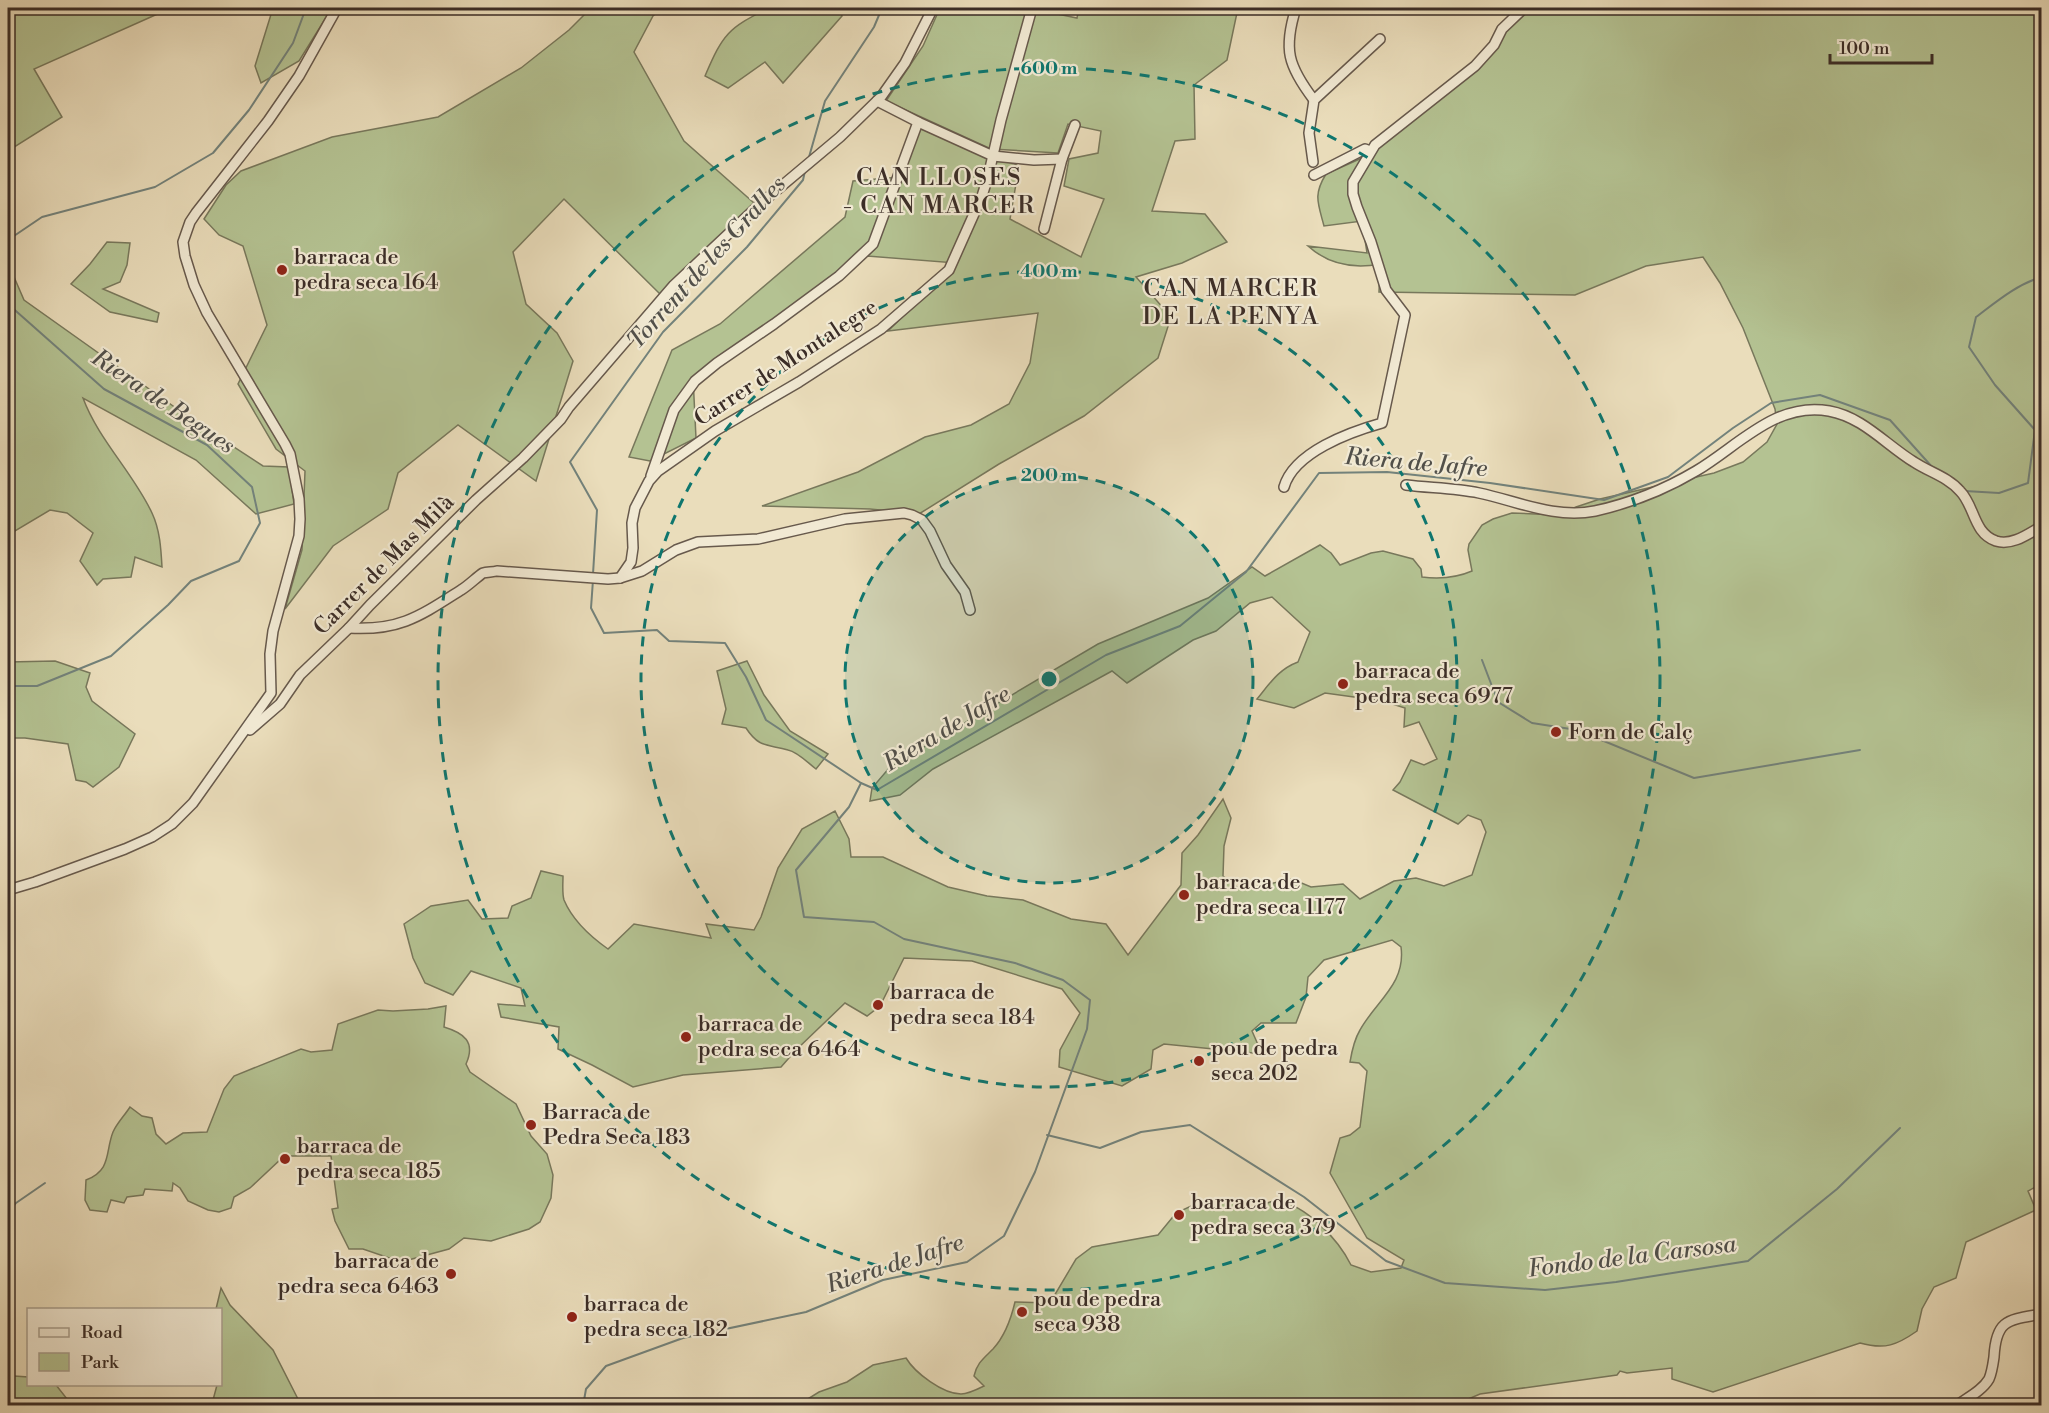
<svg xmlns="http://www.w3.org/2000/svg" width="2049" height="1413" font-family="'Libre Bodoni',serif">
<rect width="100%" height="100%" fill="#eaddbb"/>
<filter id="stains"><feTurbulence type="fractalNoise" baseFrequency=".00333" numOctaves="4"/><feColorMatrix values="0 0 0 0 .2 0 0 0 0 .09 0 0 0 0 .02 0 0 0 .5 -.17"/></filter>
<radialGradient id="worn" r=".72"><stop offset=".6" stop-color="#630" stop-opacity="0"/><stop offset="1" stop-color="#630" stop-opacity=".3"/></radialGradient>
<g fill="#b4c292" stroke="#78785c" stroke-width="1.5">
<polygon points="8,8 171,8 34,69 62,117 8,151"/>
<polygon points="273,8 332,8 299,61 261,83 255,66"/>
<polygon points="584,8 662,8 653,16 634,52 684,141 754,203 661,295 564,199 513,252 526,304 557,333 573,361 536,481 458,425 398,473 388,509 333,546 285,609 302,550 305,471 276,449 238,384 267,325 243,246 219,235 204,219 226,185 241,171 332,137 438,117 521,68 569,30 585,14"/>
<path d="M769,8h71l2,8 -59,67 -18,-21 -37,26 -23,-12c18,-42 23,-48 64,-68z"/>
<polygon points="940,8 1029,8 1077,18 1079,8 1238,8 1227,60 1194,85 1195,139 1175,141 1152,211 1205,214 1227,242 1182,263 1136,277 1171,317 1158,358 1084,416 999,464 919,514 870,509 762,506 858,472 925,437 971,425 1009,404 1030,363 1038,313 888,331 957,263 867,256 693,377 696,438 650,461 629,457 672,350 720,324 845,217 853,181 901,177 919,128 1019,166 1010,219 1081,257 1104,199 1064,186 1069,159 1098,153 1101,131 1068,124 1058,153 991,149 886,101 923,46"/>
<path d="M1516,8h525v1176l-13,7 8,19 -70,32 -10,36 -22,9 -12,22 -5,22c-20,14 -32,19 -57,12l-147,49 -41,-13v-11l-45,5 -7,-2 -3,4 -137,19 -28,12 -701,-1 6,-3h46l16,-10 28,-10 26,-17 33,-7c9,15 37,36 55,36 7,0 17,-5 23,-8l-10,-10c3,-13 9,-17 19,-27 12,-13 18,-30 22,-47l35,1 26,-44 16,-12 66,-12 18,-22 26,-12 25,-1 26,8 23,-8c30,5 62,39 75,65l20,7 30,-4 3,-8 -37,-22 -37,-65 10,-35 10,-3 10,-8 7,-56 -8,-8 -9,-1c2,-12 4,-22 10,-32 16,-29 46,-46 41,-83l-9,-7 -68,20 -16,17 -2,20 -10,26h-35l-9,8 7,16 -6,6 -89,-9 -11,6 -2,19 -29,17 -63,-19 1,-17 20,-37 -18,-24 -90,-28 -68,-3 -24,48 -13,10 -22,-13 -49,47 -15,17 -98,8 -50,12 -41,-22 -34,-16 1,-22 -58,-10 -3,-13 27,2 -4,-18 -50,-17 -18,24 -28,-12 -12,-25 -9,-34 27,-18 37,-6 14,19 26,-1 4,-12 19,-8 10,-27 22,5c0,7 -1,17 1,24 8,19 27,37 44,49l26,-25 77,14 -5,-14 48,6 7,-13 17,-49 24,-39 33,-18 14,28 2,18h32l65,30 39,9 36,4 48,19 35,5 22,31 53,-70 1,-32 16,-18 25,-36 8,19 -7,28 -1,30 18,14 51,-11 19,8 32,-3 17,15 34,-18 22,-3 28,8 28,-11 14,-43 -5,-12 -13,-5 -10,9 -65,-34 7,-8 11,-22 13,5 13,-6 -18,-37 -15,5 1,-19 -22,-7 -58,-8 -31,15 -37,-9c13,-16 22,-30 41,-37l12,-30 -38,-35 -22,6 -34,28 -23,9 -66,43 -15,-12 -179,98 -33,26 -30,6 2,-13 18,-21 208,-123 110,-46 44,-31 13,9 55,-31 11,8 9,12 31,-12 12,-2 30,8 8,10 1,8c17,2 34,1 50,-6l-4,-21 1,-6 13,-19 11,-6 19,-6 45,2 19,-8 24,-8 114,-26 29,-11 24,-20 10,-18 -2,-15 -32,-81 -23,-45 -17,-26 -57,9 -71,29 -196,-3 1,-28c-27,5 -51,1 -72,-18l59,7 -5,-32 -38,5c-6,-23 -11,-31 2,-52l47,-21 40,-40 75,-56z"/>
<polygon points="107,242 130,243 127,265 120,282 103,289 159,313 157,322 110,312 71,284 90,264"/>
<path d="M8,263l16,37 173,123 66,43 26,1 5,37 -38,10 -60,-54 -113,-62c15,41 51,76 69,115 8,17 9,36 10,54l-27,-10 -4,20 -28,2 -6,6 -17,-24 13,-28 -26,-20 -17,-3 -35,21 -7,-3z"/>
<polygon points="55,661 90,673 86,687 92,701 135,734 119,767 93,787 86,782 76,780 68,744 25,738 8,738 8,662"/>
<path d="M747,661l17,34 26,36 38,23 -12,15c-8,-6 -18,-17 -28,-19 -21,-6 -29,-2 -42,-22l-24,-4 4,-15 -9,-38z"/>
<path d="M446,1006l-2,21c20,6 32,15 22,37l4,8 46,32 15,32 16,18 6,21 -2,23 -11,24 -11,7 -38,12 -27,-3 -15,11 -48,13 -38,-13h-14l-14,-28 -3,-12 6,-1 -7,-52h-42l-8,3 -31,29 -16,9 -3,11 -12,4 -11,-2 -20,-9 -8,-13 -7,-5 -1,8 -27,-2 -2,6 -16,2 -3,6 -13,-3 -4,12 -17,-2 -5,-10 1,-20c26,-10 19,-28 27,-48 4,-9 12,-17 17,-25l12,9 10,2 4,16 10,10 17,-11 24,-1 17,-43 10,-13 67,-27 10,3 21,-2 6,-26 40,-14 15,1 35,-2z"/>
<polygon points="221,1288 230,1305 273,1350 301,1405 207,1405 213,1400 217,1385 220,1384 220,1310 216,1309"/>
<polygon points="14,1376 28,1377 28,1384 56,1385 67,1399 81,1405 8,1405 8,1377"/>
</g>
<g fill="none" stroke-linecap="round" stroke-linejoin="round">
<g stroke="#73827b" stroke-width="2">
<polyline points="1541,12 1549,8"/>
<polyline points="809,157 825,101 874,27 882,8"/>
<polyline points="8,240 42,217 155,187 213,153 249,110 293,43 306,8"/>
<polyline points="8,304 104,389 207,445 252,487 260,523 239,561 191,581 168,605 111,656 37,686 8,686"/>
<path d="M1965,491l34,2 29,-10 7,-53 -40,-45 -26,-38 7,-30c20,-15 41,-33 66,-40"/>
<polyline points="593,574 597,510 570,462 663,332 747,247 803,180 805,171"/>
<polyline points="593,580 591,608 604,633 657,630 669,641 725,643 746,677 766,720 861,783"/>
<polyline points="1482,660 1498,702 1532,723 1577,730 1694,778 1860,750"/>
<polyline points="1047,1135 1100,1148 1141,1132 1190,1125 1304,1197 1386,1261 1445,1283 1545,1290 1616,1282 1748,1261 1837,1189 1900,1128"/>
<polyline points="8,1213 16,1203 45,1183"/>
<polyline points="583,1406 586,1389 606,1366 683,1338 806,1312 883,1280 967,1262 1004,1236 1035,1172 1087,1029 1090,1000 1063,980 1015,963 904,939 874,922 804,917 796,870 849,807 861,783 877,790 1106,655 1180,626 1246,572 1319,473 1387,472 1490,483 1604,500 1668,477 1733,428 1771,403 1820,395 1890,420 1933,468"/>
</g>
<defs>
<g id="minor">
<path d="M1296,8c-13,41 -8,58 18,92"/>
<polyline points="918,122 993,156 1034,160 1062,159"/>
<polyline points="1313,162 1309,133 1314,100 1380,39"/>
<polyline points="1314,175 1365,149 1370,151"/>
<polyline points="1044,229 1062,159 1075,125"/>
<polyline points="651,476 674,410 695,381 717,363 774,324 839,276 873,244 918,122 877,101"/>
<path d="M1406,485c24,3 49,3 73,8 38,8 76,26 116,18 36,-8 69,-21 101,-40 41,-24 80,-70 133,-60 34,6 57,34 85,51 15,10 34,15 46,29 15,15 13,42 36,50 16,5 32,-7 46,-15"/>
<path d="M1284,487c10,-35 66,-55 98,-64l23,-108 -19,-25 -15,-48 -14,-35 -4,-13v-12l22,-37 100,-79 19,-21 8,-16 22,-21"/>
<polyline points="620,578 631,562 633,548 632,523 635,508 649,481 658,471 715,431 799,382 881,329 949,270 982,196 988,177 1001,120 1032,8"/>
<path d="M349,628c51,3 71,-12 112,-38 7,-4 17,-14 22,-17 4,-1 10,-1 14,-2l111,8 12,-1 22,-7 34,-21 22,-8 60,-3 87,-20 59,-6 8,2 10,5 8,11 16,34 19,27 5,18"/>
<polyline points="250,730 280,704 300,675 349,628 370,605 476,500 523,458 561,419 569,407 674,285 759,205 840,137 881,97 905,63 933,8"/>
<polyline points="8,890 35,882 125,849 152,837 172,824 193,803 271,693 270,654 273,631 299,536 300,519 299,499 290,454 285,444 207,313 194,285 185,256 183,242 190,222 196,213 268,121 299,76 337,8"/>
<path d="M1956,1406c11,-8 26,-15 33,-27 3,-7 4,-15 5,-22 2,-38 14,-37 48,-43"/>
</g>
</defs>
<use href="#minor" stroke="#67594c" stroke-width="12"/>
<use href="#minor" stroke="#f1e9d3" stroke-width="9"/>
</g>
<circle cx="1049" cy="679" r="204" fill="#0f766e" fill-opacity=".12"/>
<g fill="none" stroke="#0f766e" stroke-width="3" stroke-dasharray="10 8">
<circle cx="1049" cy="679" r="204"/>
<circle cx="1049" cy="679" r="408"/>
<circle cx="1049" cy="679" r="611"/>
</g>
<g fill="#8f2418" stroke="#f1e9d3" stroke-width="2">
<circle cx="282" cy="270" r="6"/>
<circle cx="1343" cy="684" r="6"/>
<circle cx="1556" cy="732" r="6"/>
<circle cx="1184" cy="895" r="6"/>
<circle cx="878" cy="1005" r="6"/>
<circle cx="686" cy="1037" r="6"/>
<circle cx="1199" cy="1061" r="6"/>
<circle cx="531" cy="1125" r="6"/>
<circle cx="285" cy="1159" r="6"/>
<circle cx="1179" cy="1215" r="6"/>
<circle cx="451" cy="1274" r="6"/>
<circle cx="1022" cy="1312" r="6"/>
<circle cx="572" cy="1317" r="6"/>
</g>
<g text-anchor="middle" dominant-baseline="central" stroke-width="4.5" stroke-linejoin="round" paint-order="stroke">
<g font-size="22" fill="#3b2d27" stroke="#f1e9d3" text-anchor="start">
<text x="294" y="257">barraca de<tspan x="294" dy="25">pedra seca 164</tspan></text>
<text x="1355" y="671">barraca de<tspan x="1355" dy="25">pedra seca 6977</tspan></text>
<text x="1568" y="732">Forn de Calç</text>
<text x="1196" y="882">barraca de<tspan x="1196" dy="25">pedra seca 1177</tspan></text>
<text x="890" y="992">barraca de<tspan x="890" dy="25">pedra seca 184</tspan></text>
<text x="698" y="1024">barraca de<tspan x="698" dy="25">pedra seca 6464</tspan></text>
<text x="1211" y="1048">pou de pedra<tspan x="1211" dy="25">seca 202</tspan></text>
<text x="543" y="1112">Barraca de<tspan x="543" dy="25">Pedra Seca 183</tspan></text>
<text x="297" y="1146">barraca de<tspan x="297" dy="25">pedra seca 185</tspan></text>
<text x="1191" y="1202">barraca de<tspan x="1191" dy="25">pedra seca 379</tspan></text>
<text x="439" y="1261" text-anchor="end">barraca de<tspan x="439" dy="25">pedra seca 6463</tspan></text>
<text x="1034" y="1299">pou de pedra<tspan x="1034" dy="25">seca 938</tspan></text>
<text x="584" y="1304">barraca de<tspan x="584" dy="25">pedra seca 182</tspan></text>
</g>
<g font-size="22" fill="#3b2d27" stroke="#f1e9d3">
<text transform="translate(786 363) rotate(-33)">Carrer de Montalegre</text>
<text transform="translate(384 565) rotate(-45)">Carrer de Mas Milà</text>
</g>
<g font-size="24" letter-spacing="1.5" fill="#3b2d27" stroke="#f1e9d3">
<text x="939" y="178">CAN LLOSES<tspan x="939" dy="28">- CAN MARCER</tspan></text>
<text x="1231" y="289">CAN MARCER<tspan x="1231" dy="28">DE LA PENYA</tspan></text>
</g>
<g font-size="24" font-style="italic" fill="#52504a" stroke="#f1e9d3">
<text transform="translate(707 263) rotate(-48)">Torrent de les Gralles</text>
<text transform="translate(163 402) rotate(34)">Riera de Begues</text>
<text transform="translate(1416 463) rotate(5)">Riera de Jafre</text>
<text transform="translate(947 729) rotate(-31)">Riera de Jafre</text>
<text transform="translate(1632 1257) rotate(-7)">Fondo de la Carsosa</text>
<text transform="translate(895 1264) rotate(-18)">Riera de Jafre</text>
</g>
</g>
<circle cx="1049" cy="679" r="9" fill="#0f766e" stroke="#f1e9d3" stroke-width="3"/>
<g font-size="18" text-anchor="middle" font-weight="bold" fill="#0f766e" stroke="#f1e9d3" stroke-width="4.5" stroke-linejoin="round" paint-order="stroke">
<text x="1049" y="74">600 m</text>
<text x="1049" y="277">400 m</text>
<text x="1049" y="481">200 m</text>
</g>
<rect width="2049" height="1413" fill="none" stroke="#eaddbb" stroke-width="30"/>
<rect x="9" y="9" width="2031" height="1395" fill="none" stroke="#3b2d27" stroke-width="3"/>
<rect x="15" y="15" width="2019" height="1383" fill="none" stroke="#3b2d27" stroke-width="1.5"/>
<rect x="27" y="1308" width="195" height="78" fill="#f1e9d3" stroke="#a89e8e" stroke-width="1.5"/>
<rect x="39" y="1328" width="30" height="9" fill="#f1e9d3" stroke="#a89e8e" stroke-width="1.5"/>
<text x="81" y="1338" font-size="18" fill="#3b2d27">Road</text>
<rect x="39" y="1353" width="30" height="18" fill="#b4c292" stroke="#a89e8e" stroke-width="1.5"/>
<text x="81" y="1368" font-size="18" fill="#3b2d27">Park</text>
<path d="M1830 54v9h102v-9" fill="none" stroke="#3b2d27" stroke-width="3"/>
<text x="1839" y="54" font-size="18" fill="#3b2d27" stroke="#f1e9d3" stroke-width="4.5" paint-order="stroke">100 m</text>
<rect width="100%" height="100%" filter="url(#stains)"/>
<rect width="100%" height="100%" fill="url(#worn)"/>
</svg>
